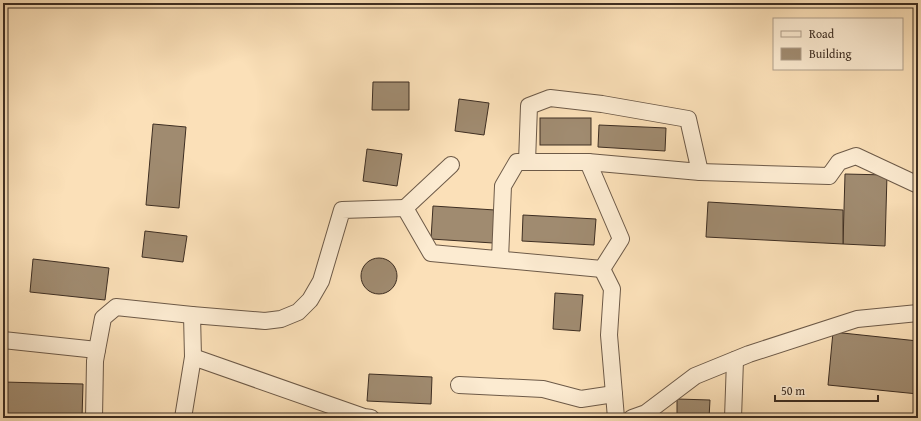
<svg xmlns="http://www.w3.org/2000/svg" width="921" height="421" font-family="'Gentium Book Plus',serif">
<rect width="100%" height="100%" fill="#fbe0b8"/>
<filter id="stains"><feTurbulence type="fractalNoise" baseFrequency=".005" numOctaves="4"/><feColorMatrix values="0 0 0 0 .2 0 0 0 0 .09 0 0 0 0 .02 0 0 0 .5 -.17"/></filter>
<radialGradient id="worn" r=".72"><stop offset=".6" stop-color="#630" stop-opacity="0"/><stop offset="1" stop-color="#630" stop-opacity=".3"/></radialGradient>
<g fill="#a08b70" stroke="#3e2e22">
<polygon points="373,82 409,82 409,110 372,110"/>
<polygon points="459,99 489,103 484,135 455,131"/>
<rect x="540" y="118" width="51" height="27"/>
<polygon points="153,124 186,127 179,208 146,205"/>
<polygon points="599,125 666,128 665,151 598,147"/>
<polygon points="367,149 402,154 397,186 363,181"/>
<polygon points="845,174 887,175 885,246 843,244"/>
<polygon points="708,202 843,210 843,244 706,237"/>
<polygon points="433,206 495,210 493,243 431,239"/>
<polygon points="523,215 596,219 594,245 522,241"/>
<polygon points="145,231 187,236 183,262 142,257"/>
<circle cx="379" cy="276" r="18"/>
<polygon points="33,259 109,268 105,300 30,292"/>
<polygon points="555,293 583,295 580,331 553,329"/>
<polygon points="833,332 918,341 918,394 828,385"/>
<polygon points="369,374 432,377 431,404 367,401"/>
<polygon points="3,382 83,384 82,418 3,418"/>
<polygon points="677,399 710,400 709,418 677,418"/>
<polygon points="195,414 231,416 231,418 195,418"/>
</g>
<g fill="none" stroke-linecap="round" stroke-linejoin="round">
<defs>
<g id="minor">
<polyline points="527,162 529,106 550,98 602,104 688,119 700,172 588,162"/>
<polyline points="700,172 829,176 839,162 856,156 916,184"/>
<polyline points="405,208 451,165"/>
<polyline points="602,269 612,289 609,335 616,418"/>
<polyline points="3,340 97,350"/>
<polyline points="193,357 192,315 265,321 281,319 298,312 310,300 321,281 342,210 405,208 431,253 602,269 621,239 588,162 517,162 503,186 500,259"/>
<polyline points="459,385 543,389 581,399 614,394"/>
<polyline points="94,418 95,361 97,350 103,318 116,307 192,315"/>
<polyline points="183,418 193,357 364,417 371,418"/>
<polyline points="632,418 646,413 695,376 749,354 857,319 918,313"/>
<polyline points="733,418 735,360"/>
</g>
</defs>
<use href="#minor" stroke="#6d5a48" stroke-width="18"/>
<use href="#minor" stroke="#fcebd1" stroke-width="16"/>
</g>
<rect width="921" height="421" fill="none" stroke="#fbe0b8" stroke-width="16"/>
<rect x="4" y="4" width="913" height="413" fill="none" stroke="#3e2e22" stroke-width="2"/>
<rect x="8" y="8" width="905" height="405" fill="none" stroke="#3e2e22"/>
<rect x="773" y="18" width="130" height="52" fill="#fcebd1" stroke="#b09f8b"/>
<rect x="781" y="31" width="20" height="6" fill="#fcebd1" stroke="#b09f8b"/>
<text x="809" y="38" font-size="12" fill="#3e2e22">Road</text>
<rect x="781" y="48" width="20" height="12" fill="#a08b70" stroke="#b09f8b"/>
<text x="809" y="58" font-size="12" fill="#3e2e22">Building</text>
<path d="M775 395v6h103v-6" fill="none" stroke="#3e2e22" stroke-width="2"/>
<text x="781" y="395" font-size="12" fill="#3e2e22" stroke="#fcebd1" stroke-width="3" paint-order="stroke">50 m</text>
<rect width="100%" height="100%" filter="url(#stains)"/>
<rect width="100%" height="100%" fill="url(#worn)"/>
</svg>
